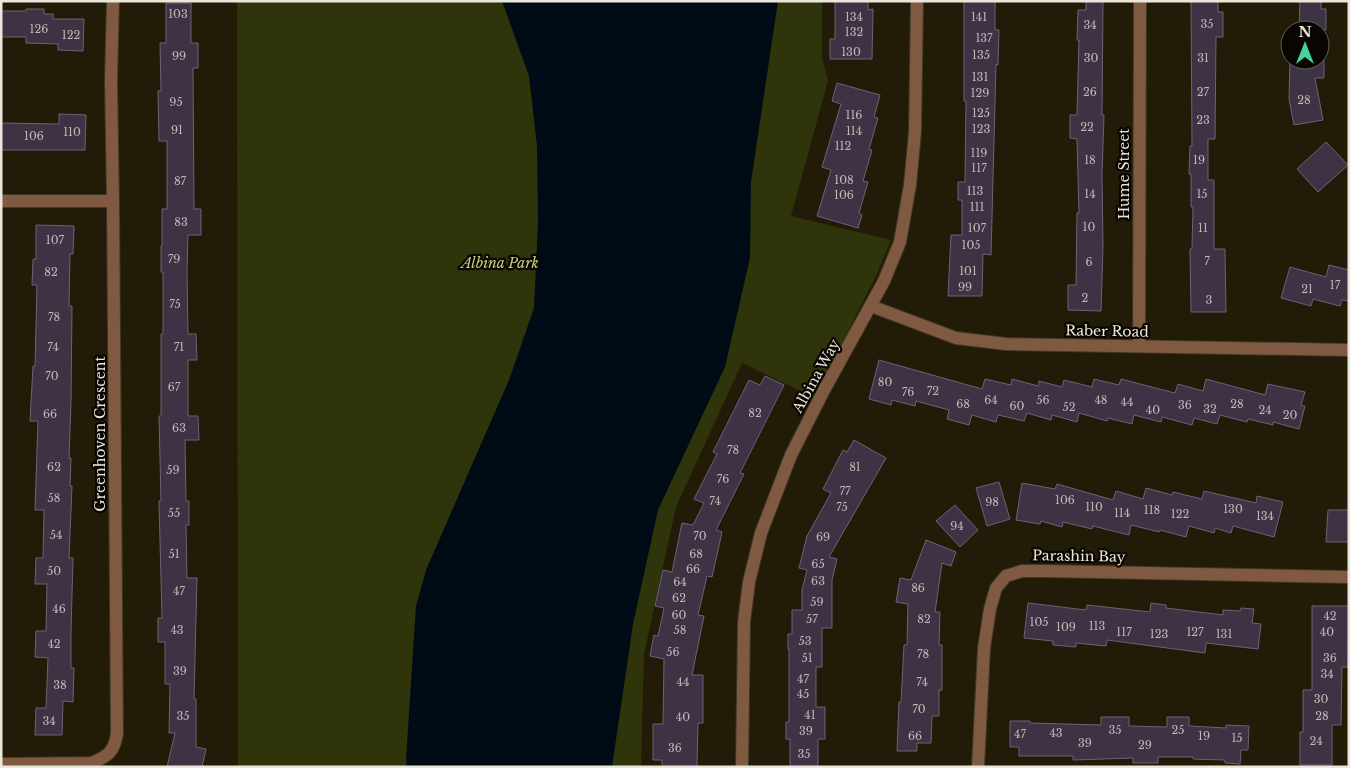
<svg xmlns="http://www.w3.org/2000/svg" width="1350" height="768" font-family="'Libre Baskerville',serif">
<rect width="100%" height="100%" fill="#221b07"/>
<polygon fill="#2f340a" points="237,1 822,1 822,57 828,81 791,216 891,240 876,276 856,315 819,400 742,363 676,507 644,654 641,767 238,767"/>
<polygon fill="#000c15" points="502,1 778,1 751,182 750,258 725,367 658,510 633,624 612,767 407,767 406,759 416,606 426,570 509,380 534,308 538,221 537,146 529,76"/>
<g fill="#3d3345" stroke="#6e6277">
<polygon points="835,1 868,1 868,10 873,9 872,59 830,59 830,39 835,39"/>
<polygon points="964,1 995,1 995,30 999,30 998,65 996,64 991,255 983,254 982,296 948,296 951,235 962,235 962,200 958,200 958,182 965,182 966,101 964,101"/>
<polygon points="1086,1 1103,1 1102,115 1104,115 1102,174 1103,247 1101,311 1068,310 1068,285 1076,285 1077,213 1079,213 1077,139 1070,138 1070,115 1077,115 1079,40 1077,40 1078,10 1086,10"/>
<polygon points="1191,1 1218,1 1218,12 1223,12 1223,37 1216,37 1215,139 1208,139 1208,180 1214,180 1214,249 1225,249 1226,312 1191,312 1190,249 1192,249 1193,207 1191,207 1191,174 1189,174 1190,146 1192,146"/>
<polygon points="1300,1 1321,1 1321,9 1326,9 1326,30 1299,30"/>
<polygon points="166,3 191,3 191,43 198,43 198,68 193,68 194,209 201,209 201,235 188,235 187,272 188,334 196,334 197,360 188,360 188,416 198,416 199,440 185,440 186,501 189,501 189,525 186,525 187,578 197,578 194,699 196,699 196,747 206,749 202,767 167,767 175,733 169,733 170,684 165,684 165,642 158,642 158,618 162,618 159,501 161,501 159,416 161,416 161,334 163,334 163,272 161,272 161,246 162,246 162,209 167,209 167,141 159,141 158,91 161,91 160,43 166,43"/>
<polygon points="26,9 44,9 44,14 53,14 53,19 84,19 83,51 58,50 58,44 26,43 26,37 1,37 1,11 26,11"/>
<polygon points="1290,60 1324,60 1324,78 1315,78 1323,120 1294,125 1289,99"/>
<polygon points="837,83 880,95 874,117 878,118 869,149 872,150 863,181 868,182 859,213 862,215 858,228 817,216 831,170 822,167 841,104 832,101"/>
<polygon points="59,114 86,115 85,150 1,150 1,123 59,124"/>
<polygon points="1326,142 1348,165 1318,192 1297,169"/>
<polygon points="36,225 74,226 73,254 70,254 69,306 72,306 71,401 69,458 71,458 70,486 72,486 69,558 73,558 71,632 71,668 74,668 73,702 63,701 62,735 35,735 36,708 46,708 48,658 35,657 36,631 46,631 47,584 35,584 36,558 43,558 44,510 35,510 38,421 30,421 33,366 35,366 37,285 32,285 33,259 36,259"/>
<polygon points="1329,265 1349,270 1349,301 1342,300 1340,306 1313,299 1311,306 1281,298 1290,267 1326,277"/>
<polygon points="879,360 982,389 985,379 1011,385 1012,379 1038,386 1039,381 1062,387 1064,380 1092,387 1094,379 1119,385 1121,379 1175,393 1178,384 1203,391 1206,379 1265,395 1268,384 1305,392 1301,405 1305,406 1299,429 1273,422 1273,425 1248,419 1247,422 1220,415 1217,424 1194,418 1192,425 1162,417 1161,422 1134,415 1132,424 1108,418 1107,421 1079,413 1077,422 1052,415 1051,420 1027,413 1024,421 998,415 996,422 972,415 969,425 947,419 949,410 916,401 915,406 892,400 891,405 869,399"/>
<polygon points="765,376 784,385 740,473 744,474 716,530 722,532 712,577 707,576 698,615 704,616 692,675 703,675 703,723 698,723 697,767 662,767 662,760 653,760 653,724 663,724 664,659 650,656 654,635 658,636 664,608 655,606 663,570 672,572 682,523 693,525 704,503 694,499 717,454 713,452 749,380 760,385"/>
<polygon points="854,440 886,458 829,557 837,559 832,580 832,628 822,628 822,667 816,667 816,707 825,707 825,739 818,739 818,767 790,767 790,739 786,739 786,722 789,722 789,649 788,649 788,634 792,634 792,610 802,610 802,590 807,570 799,568 807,536 831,493 823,489 843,450 847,452"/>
<polygon points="999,482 1010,519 987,526 976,488"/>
<polygon points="1022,483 1055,489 1057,484 1113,500 1116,491 1143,499 1146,488 1172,495 1173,492 1202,499 1204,491 1256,503 1257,496 1283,502 1274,537 1233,526 1231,533 1215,528 1214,533 1189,526 1186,537 1160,530 1159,532 1131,525 1129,535 1093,526 1092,529 1063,522 1062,527 1041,521 1040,524 1016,520"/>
<polygon points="955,505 978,530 960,547 936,521"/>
<polygon points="1328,510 1349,510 1349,542 1326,542"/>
<polygon points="926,540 956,552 951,566 942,563 935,612 940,612 939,645 942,645 942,690 939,690 939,716 932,716 931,743 917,743 917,751 897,751 899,702 901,702 904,645 907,645 908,604 896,602 900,578 911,580"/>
<polygon points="1028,603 1086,610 1087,605 1150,612 1151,603 1166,605 1166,608 1223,615 1223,610 1240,611 1241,608 1254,609 1252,623 1261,624 1258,649 1206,643 1205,653 1107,640 1106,646 1076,643 1076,647 1053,645 1053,641 1024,638"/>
<polygon points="1312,606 1349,606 1348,667 1342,667 1341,725 1332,725 1332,765 1300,765 1300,732 1303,732 1303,690 1312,690"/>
<polygon points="1101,717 1129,717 1129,726 1167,727 1167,717 1189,717 1189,726 1226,728 1226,725 1249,726 1248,750 1241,750 1240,764 1225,763 1225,760 1193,759 1193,757 1158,757 1158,763 1133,763 1133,758 1073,760 1073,756 1019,756 1019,747 1010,747 1010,721 1030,721 1030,723 1101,725"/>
</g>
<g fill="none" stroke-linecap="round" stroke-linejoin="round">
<defs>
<g id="minor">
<polyline points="1,201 113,201"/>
<polyline points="871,306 956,338 1006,344 1349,350"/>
<polyline points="1139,346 1140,1"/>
<path d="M1,764l91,-1c16,-7 22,-11 25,-29l-4,-533 -2,-121 2,-79"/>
<polyline points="742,767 744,622 749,582 761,533 791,455 823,392 884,281 900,242 910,185 915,132 917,1"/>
<polyline points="978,767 984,648 990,609 996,588 1006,576 1022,571 1045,571 1349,577"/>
</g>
</defs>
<use href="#minor" stroke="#3e3825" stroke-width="14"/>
<use href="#minor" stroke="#805a40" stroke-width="12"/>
</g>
<g text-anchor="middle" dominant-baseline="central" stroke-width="4.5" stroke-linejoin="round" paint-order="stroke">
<g font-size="11" fill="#c0bab6">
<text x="178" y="14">103</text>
<text x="854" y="17">134</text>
<text x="979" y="17">141</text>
<text x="1207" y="24">35</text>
<text x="1090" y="25">34</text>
<text x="39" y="29">126</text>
<text x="854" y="32">132</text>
<text x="71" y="35">122</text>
<text x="984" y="38">137</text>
<text x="851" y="52">130</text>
<text x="981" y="55">135</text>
<text x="179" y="56">99</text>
<text x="1091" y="58">30</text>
<text x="1203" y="58">31</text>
<text x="980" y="77">131</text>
<text x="1090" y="92">26</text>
<text x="1203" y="92">27</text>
<text x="980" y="93">129</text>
<text x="1304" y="100">28</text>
<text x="176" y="102">95</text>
<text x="981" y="113">125</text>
<text x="854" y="115">116</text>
<text x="1203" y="120">23</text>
<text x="1087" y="127">22</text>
<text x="981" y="129">123</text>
<text x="177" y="130">91</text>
<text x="854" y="131">114</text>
<text x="72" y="132">110</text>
<text x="34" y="136">106</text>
<text x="843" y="146">112</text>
<text x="979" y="153">119</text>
<text x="1090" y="160">18</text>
<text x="1199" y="160">19</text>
<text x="979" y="168">117</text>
<text x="844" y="180">108</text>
<text x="180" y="181">87</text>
<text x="975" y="191">113</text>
<text x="1090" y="194">14</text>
<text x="1202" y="194">15</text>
<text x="844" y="195">106</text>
<text x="977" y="207">111</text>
<text x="181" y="222">83</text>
<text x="1089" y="227">10</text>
<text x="977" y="228">107</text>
<text x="1203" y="228">11</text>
<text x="55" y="240">107</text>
<text x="971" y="245">105</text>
<text x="174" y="259">79</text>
<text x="1207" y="261">7</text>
<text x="1089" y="262">6</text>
<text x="968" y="271">101</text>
<text x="51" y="272">82</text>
<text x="1335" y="285">17</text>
<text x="965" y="287">99</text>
<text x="1307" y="289">21</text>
<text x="1085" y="298">2</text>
<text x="1209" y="300">3</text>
<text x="175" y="304">75</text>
<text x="54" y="317">78</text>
<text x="53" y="347">74</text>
<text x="179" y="347">71</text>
<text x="52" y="376">70</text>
<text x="885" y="382">80</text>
<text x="174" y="387">67</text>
<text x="933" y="391">72</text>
<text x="908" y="392">76</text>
<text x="991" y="400">64</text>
<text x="1043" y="400">56</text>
<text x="1101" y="400">48</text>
<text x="1127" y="402">44</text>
<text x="963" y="404">68</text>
<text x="1237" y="404">28</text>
<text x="1185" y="405">36</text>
<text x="1017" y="406">60</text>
<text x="1069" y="407">52</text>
<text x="1210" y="409">32</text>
<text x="1153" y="410">40</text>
<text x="1265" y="410">24</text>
<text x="755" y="413">82</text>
<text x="50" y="414">66</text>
<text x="1290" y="415">20</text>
<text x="179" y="428">63</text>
<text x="733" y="450">78</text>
<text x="54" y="467">62</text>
<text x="855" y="467">81</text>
<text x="173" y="470">59</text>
<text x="723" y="479">76</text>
<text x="845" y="491">77</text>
<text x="54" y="498">58</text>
<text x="1065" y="500">106</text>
<text x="715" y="501">74</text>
<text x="992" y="502">98</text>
<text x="842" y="507">75</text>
<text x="1094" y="507">110</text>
<text x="1233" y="509">130</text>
<text x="1152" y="510">118</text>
<text x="174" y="513">55</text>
<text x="1122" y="513">114</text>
<text x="1180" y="514">122</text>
<text x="1265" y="516">134</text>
<text x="957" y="526">94</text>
<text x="56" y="535">54</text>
<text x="700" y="536">70</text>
<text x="823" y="537">69</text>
<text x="174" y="554">51</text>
<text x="696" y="554">68</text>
<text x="818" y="564">65</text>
<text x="693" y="569">66</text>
<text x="54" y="571">50</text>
<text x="818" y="581">63</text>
<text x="680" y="582">64</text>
<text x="918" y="588">86</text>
<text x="179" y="591">47</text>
<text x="679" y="598">62</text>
<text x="817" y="602">59</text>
<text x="59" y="609">46</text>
<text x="679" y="615">60</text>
<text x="1330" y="616">42</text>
<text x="812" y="619">57</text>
<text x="924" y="619">82</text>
<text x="1039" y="622">105</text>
<text x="1097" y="626">113</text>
<text x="1066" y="627">109</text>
<text x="177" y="630">43</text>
<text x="680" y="630">58</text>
<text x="1124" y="632">117</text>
<text x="1195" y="632">127</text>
<text x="1327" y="632">40</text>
<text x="1159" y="634">123</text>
<text x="1224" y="634">131</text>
<text x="805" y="641">53</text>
<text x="54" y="644">42</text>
<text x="673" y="652">56</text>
<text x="923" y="654">78</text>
<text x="807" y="658">51</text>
<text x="1330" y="658">36</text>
<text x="180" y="671">39</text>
<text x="1327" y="674">34</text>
<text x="803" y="679">47</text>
<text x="683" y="682">44</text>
<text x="922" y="682">74</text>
<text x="60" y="685">38</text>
<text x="803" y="694">45</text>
<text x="1321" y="699">30</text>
<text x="919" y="709">70</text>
<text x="810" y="715">41</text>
<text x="183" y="716">35</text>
<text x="1322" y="716">28</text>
<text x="683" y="717">40</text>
<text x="49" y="721">34</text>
<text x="1115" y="730">35</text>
<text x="1178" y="730">25</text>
<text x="806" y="731">39</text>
<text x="1056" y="733">43</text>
<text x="1020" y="734">47</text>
<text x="915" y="736">66</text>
<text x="1204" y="736">19</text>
<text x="1237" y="738">15</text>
<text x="1316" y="741">24</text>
<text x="1085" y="743">39</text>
<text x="1145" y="745">29</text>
<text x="675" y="748">36</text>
<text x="804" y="754">35</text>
</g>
<g font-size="14" fill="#ece7db" stroke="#090602">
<text transform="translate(1124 174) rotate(-90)">Hume Street</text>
<text transform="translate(1107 331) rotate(1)">Raber Road</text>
<text transform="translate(816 376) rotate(-61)">Albina Way</text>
<text transform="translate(100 434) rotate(-90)">Greenhoven Crescent</text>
<text transform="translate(1079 556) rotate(1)">Parashin Bay</text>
</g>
<g font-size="14" font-style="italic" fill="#c6d37f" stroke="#090602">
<text x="500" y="263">Albina Park</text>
</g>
</g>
<rect width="1350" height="768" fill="none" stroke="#ece7db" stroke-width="5"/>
<g transform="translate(1305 45)"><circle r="24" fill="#090602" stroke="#646059"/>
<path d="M0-4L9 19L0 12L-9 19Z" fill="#43d4a0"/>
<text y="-8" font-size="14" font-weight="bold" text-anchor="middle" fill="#ece7db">N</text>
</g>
</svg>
